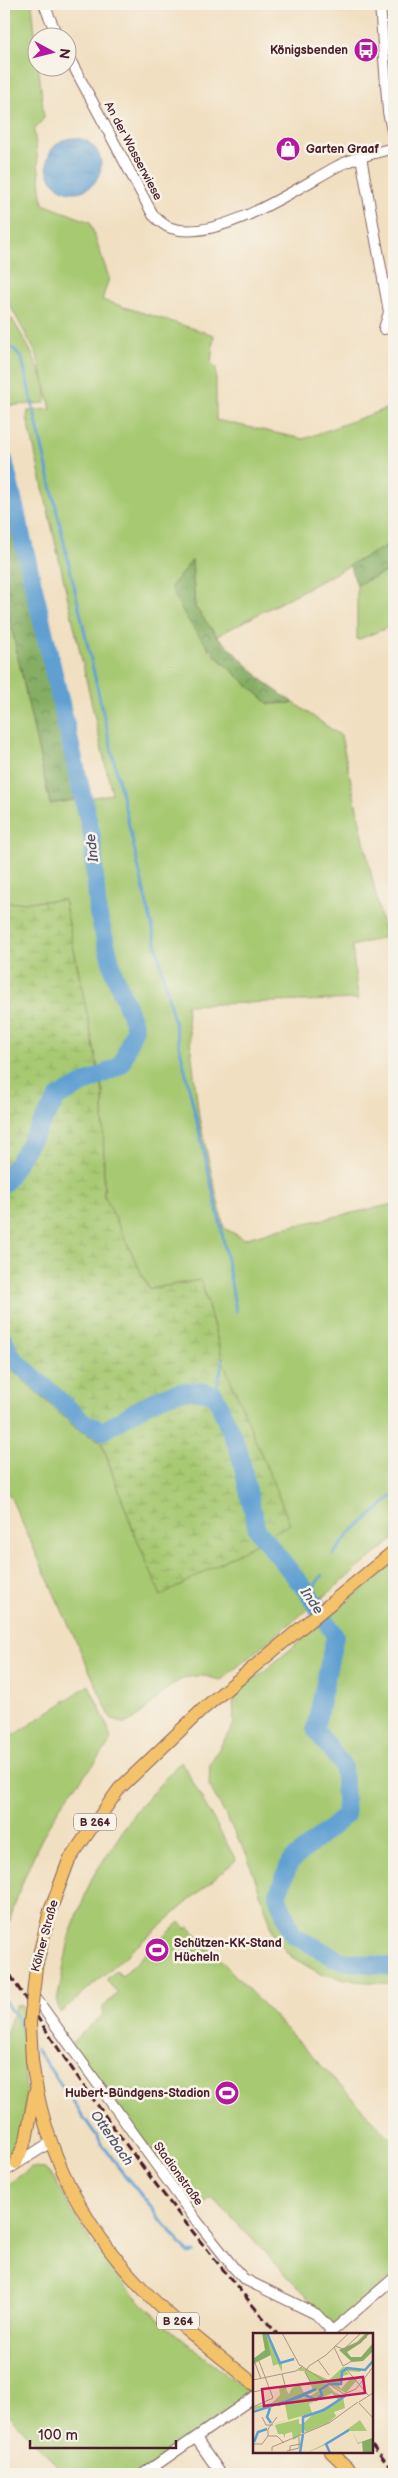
<svg xmlns="http://www.w3.org/2000/svg" width="398" height="2478" font-family="'Balsamiq Sans',sans-serif">
<defs>
<pattern id="forest-crowns" width="20" height="18" patternUnits="userSpaceOnUse" patternTransform="scale(1.25)"><rect width="20" height="18" fill="#85ad64"/><path d="M2 6a3 3 0 1 1 6 0M12 15a3 3 0 1 1 6 0" fill="none" stroke="#6f8c53"/></pattern>
<pattern id="wetland-marsh" width="20" height="14" patternUnits="userSpaceOnUse" patternTransform="scale(1.25)"><rect width="20" height="14" fill="#a7c972"/><path d="M1 5h8M5 5V1M11 12h8M15 12V8" fill="none" stroke="#91ac63"/></pattern>
<pattern id="water-ripples" width="26" height="14" patternUnits="userSpaceOnUse" patternTransform="scale(1.25)"><rect width="26" height="14" fill="#5f9fd2"/><path d="M2 4q2-2 4 0t4 0M15 11q2-2 4 0t4 0" fill="none" stroke="#5081ab"/></pattern>
</defs>
<rect width="100%" height="100%" fill="#f7f3e8"/>
<filter id="ink" filterUnits="userSpaceOnUse"><feTurbulence type="fractalNoise" baseFrequency=".02" numOctaves="2"/><feDisplacementMap in="SourceGraphic" scale="10" xChannelSelector="R" yChannelSelector="G"/><feConvolveMatrix kernelMatrix="1 2 1 2 8 2 1 2 1" color-interpolation-filters="sRGB"/></filter>
<filter id="wash" filterUnits="userSpaceOnUse"><feTurbulence type="fractalNoise" baseFrequency=".0096" numOctaves="4" result="noise"/><feDisplacementMap in="SourceGraphic" scale="20" xChannelSelector="R" yChannelSelector="G"/><feGaussianBlur stdDeviation="1.12" result="paint"/><feColorMatrix in="noise" values="0 0 0 0 0 0 0 0 0 0 0 0 0 0 0 0 0 1.4 0 .05"/><feComposite in="paint" operator="in"/></filter>
<g filter="url(#wash)">
<rect width="100%" height="100%" fill="#f1dfc1"/>
<g fill="#a7c972" stroke="#78744e">
<path d="M4,4h28l12,114 -10,12 9,74 47,18 19,56 -7,22 112,35 -3,28 5,5v52l87,19 91,-33v136l-177,94 -22,-29 -3,-46 -21,26 39,64 59,53 25,-1 47,33 44,201 -33,9 6,53 -172,6 13,113 25,110 20,11 34,-10 116,-25v335l-173,141c-7,-1 -15,-5 -23,-4 -32,0 -46,37 -74,48l-13,-6 -107,-235v-124l3,6 71,65 23,11 33,91 89,-171 -22,-81 -52,9 -45,-94 -1,-102 -39,-193 -60,3v-310l46,211 62,-10 -85,-377 1,-6 23,-2 -14,-54 -32,-59z"/>
<path d="M12,319c10,16 40,65 33,84l-41,3v-82z"/>
<polygon points="394,568 394,625 357,640 357,585"/>
<polygon points="394,1563 394,1984 356,1981 321,1974 290,1956 275,1937 247,1855 209,1785 210,1763 234,1724 233,1697"/>
<path d="M89,1685l18,40 4,14c-11,21 -28,37 -42,55 -29,40 -47,85 -61,132l-4,2v-186z"/>
<polygon points="181,1761 236,1860 60,2013 57,2002 70,1934 92,1878 135,1812"/>
<polygon points="180,1922 186,1929 189,1927 394,2142 394,2274 335,2326 212,2197 197,2211 70,2044 103,2015 103,2007 118,1993 106,1980 116,1971 122,1976"/>
<polygon points="16,2005 22,2006 26,2100 24,2130 14,2148 4,2159 4,2040"/>
<path d="M31,2168l14,1c15,14 21,34 32,51 10,16 22,32 33,47 38,50 93,88 141,127l-110,80h-77l-60,-65v-222z"/>
</g>
<g fill="url(#forest-crowns)" stroke="#686648">
<polygon points="4,496 76,799 50,804 4,593"/>
<polygon points="394,542 394,568 357,585 349,565"/>
<path d="M192,560l3,47 22,29 51,49 26,18 -25,1c-43,-39 -75,-62 -98,-117z"/>
</g>
<polygon fill="url(#wetland-marsh)" stroke="#78744e" points="64,900 103,1093 104,1195 149,1289 201,1280 223,1361 290,1524 161,1596 134,1532 101,1441 78,1430 7,1365 4,1359 4,903"/>
<circle fill="url(#water-ripples)" stroke="#545f7e" cx="74" cy="165" r="27"/>
<g fill="none" stroke-linecap="round" stroke-linejoin="round">
<g stroke="#5f9fd2" stroke-width="3">
<polyline points="4,344 14,349 22,359 221,1227 236,1311"/>
<polyline points="215,1395 223,1359"/>
<polyline points="333,1555 350,1533 379,1509 394,1494"/>
<polyline points="309,1594 322,1575"/>
<polyline points="4,2000 26,2033"/>
<polyline points="36,2049 119,2168 189,2254 195,2252"/>
</g>
<g stroke="#5f9fd2" stroke-width="18">
<polyline points="4,460 92,836 98,913 114,973 135,1027 121,1065 58,1097 4,1184"/>
<path d="M4,1339l9,19 72,65 18,8c34,-20 72,-52 112,-36l24,56 18,79 52,64 26,42 -20,93 28,37 3,49 -56,47 -13,34 16,39 48,26 53,6"/>
</g>
</g>
</g>
<g filter="url(#ink)">
<g fill="none" stroke-linecap="round" stroke-linejoin="round">
<defs>
<g id="minor">
<polyline points="44,4 58,38"/>
<polyline points="380,4 388,112 394,140"/>
<path d="M68,56l85,159c5,5 11,11 18,13 47,15 126,-40 165,-61 18,-10 39,-14 58,-19"/>
<polyline points="361,157 389,312 384,329"/>
<polyline points="35,1997 196,2220 234,2268 244,2279 316,2314 332,2331"/>
<polyline points="4,2172 51,2142"/>
<polyline points="329,2334 394,2278"/>
<polyline points="196,2438 221,2474"/>
<polyline points="143,2474 254,2397"/>
</g>
<g id="major">
<polyline points="36,1967 50,1911 69,1860 119,1789 204,1708 394,1551"/>
<path d="M32,2060c11,88 49,164 110,228 33,36 75,65 112,96"/>
<polyline points="16,2163 26,2140 35,2093"/>
<polyline points="331,2452 354,2474"/>
</g>
</defs>
<use href="#minor" stroke="#846260" stroke-width="12"/>
<use href="#major" stroke="#846260" stroke-width="14"/>
<use href="#minor" stroke="#fff" stroke-width="10"/>
<use href="#major" stroke="#f3c26a" stroke-width="12"/>
<g stroke="#4a1f2b" stroke-width="3" stroke-dasharray="8 4" stroke-linecap="butt">
<path d="M4,1965c81,130 173,252 273,369"/>
<polyline points="372,2445 394,2472"/>
</g>
<defs>
<polyline id="major-bridge" points="32,2060 30,2023 36,1967"/>
</defs>
<use href="#major-bridge" stroke="#846260" stroke-width="14" stroke-linecap="butt"/>
<use href="#major-bridge" stroke="#f3c26a" stroke-width="12"/>
</g>
</g>
<defs>
<symbol id="bus-disc" viewBox="-11 -11 22 22"><circle r="9.5" fill="#b5179e" stroke="#f7f3e8"/><path d="M-5-6H5V4H4V6H2V4H-2V6H-4V4H-5ZM-3.5-4V0h7V-4ZM-3.5 1.2v1.5H-2V1.2ZM2 1.2v1.5H3.5V1.2Z" fill="#fff"/></symbol>
<symbol id="shop-disc" viewBox="-11 -11 22 22"><circle r="9.5" fill="#b5179e" stroke="#f7f3e8"/><path d="M-5-2.5h2.3a2.7 3.5 0 0 1 5.4 0H5L5.5 6h-11ZM-1.5-2.5h3a1.5 2.3 0 0 0-3 0Z" fill="#fff"/></symbol>
<symbol id="stadium-disc" viewBox="-11 -11 22 22"><circle r="9.5" fill="#b5179e" stroke="#f7f3e8"/><path d="M0-5a6.5 5 0 1 0 0 10a6.5 5 0 1 0 0-10ZM-3.5-1.8h7v3.6h-7Z" fill="#fff"/></symbol>
</defs>
<g fill-rule="evenodd">
<use href="#bus-disc" x="352" y="36" width="28" height="28"/>
<use href="#shop-disc" x="274" y="135" width="28" height="28"/>
<use href="#stadium-disc" x="143" y="1936" width="28" height="28"/>
<use href="#stadium-disc" x="213" y="2079" width="28" height="28"/>
</g>
<g text-anchor="middle" dominant-baseline="central" stroke-width="5" stroke-linejoin="round" paint-order="stroke">
<g fill="#f7f3e8" stroke="#7e5f64" stroke-width="1">
<rect x="74" y="1813.5" width="42" height="17" rx="4"/>
<rect x="157" y="2312.5" width="42" height="17" rx="4"/>
</g>
<g font-size="11" font-weight="bold" fill="#4a1f2b">
<text x="95" y="1822">B 264</text>
<text x="178" y="2321">B 264</text>
</g>
<g font-size="12" font-weight="bold" fill="#4a1f2b" stroke="#f7f3e8" text-anchor="end">
<text x="348" y="50">Königsbenden</text>
<text x="306" y="149" text-anchor="start">Garten Graaf</text>
<text x="174" y="1943" text-anchor="start">Schützen-KK-Stand<tspan x="174" dy="14">Hücheln</tspan></text>
<text x="210" y="2093">Hubert-Bündgens-Stadion</text>
</g>
<g font-size="12" fill="#4a1f2b" stroke="#f7f3e8">
<text transform="translate(133 151) rotate(62)">An der Wasserwiese</text>
<text transform="translate(45 1936) rotate(-75)">Kölner Straße</text>
<text transform="translate(178 2174) rotate(54)">Stadionstraße</text>
</g>
<g font-size="14" font-style="italic" fill="#52526e" stroke="#f7f3e8">
<text transform="translate(92 848) rotate(-96)">Inde</text>
<text transform="translate(312 1601) rotate(56)">Inde</text>
<text transform="translate(112 2138) rotate(55)">Otterbach</text>
</g>
</g>
<g transform="translate(253 2333)">
<rect width="120" height="120" fill="#f1dfc1"/>
<path d="M13,0l14,29 15,-4 -13,5v9l-4,-8 -5,2zM48,34l28,13 14,-13 19,2 -2,3 -14,-1 3,3 -6,2 -4,10 2,3 11,-13 5,4 -11,13 -22,-12 10,11 9,4 -5,4 -6,-7 -23,11 3,9 -24,7 -10,3 -5,1 15,-4 -3,-16 11,-7 -43,13v-3l19,-4 8,-8 -1,-8 4,-2 6,9 3,-6 8,-3 4,8 9,-3 -8,-19h-7zM65,57l10,1 -19,12 -8,-5zM90,64l2,11 -11,4 2,4 -8,7 -22,9 -3,-4 -3,8 -7,4 -1,-8 -7,2v4l-2,-4h-5l-3,-9 24,-6v5h4l10,-10zM107,87l7,11h-19l-22,13 4,9 -5,-8 -9,4 -10,4 28,-14z" fill="#a7c972" fill-rule="evenodd"/>
<path d="M9,0h4l5,22 -18,9v-5l12,-9zM113,0h4l-9,10 -14,9 4,5h10l12,-14 -1,9 -9,9 -11,1 -13,-12 18,-8zM99,98l6,12 14,-5 1,-4v19h-10l-1,-11 -4,2z" fill="#85ad64"/>
<path d="M72,53l3,5 -12,10 -12,3 -3,-3 -1,-2 12,-4z" fill="#a7c972"/>
<path fill="none" stroke="#5f9fd2" stroke-width="2.5" d="M14,0l13,30 14,-4M25,72l38,-16M17,75l-3,9 4,6M0,79l52,-17 11,5 6,-5 -2,-5 9,-6h12l1,-12 5,-4 18,2 8,-9M50,100v-16l21,-7 21,-14M1,109l4,-10 9,-3M47,120l3,-19M77,120l-4,-9 23,-14"/>
<path fill="none" stroke="#ae9285" stroke-width="1" d="M29,0l18,33M82,13l11,4 21,-13M81,14l9,19 9,-5M90,17l18,-17M65,27l11,15M2,30l6,16M47,32l44,29 12,-5 17,-22M94,37l22,26M29,41l4,15M0,47l43,-9 7,-5M55,52l3,-2 -6,-11 4,-6 17,-11 23,-22M0,59l15,-3M106,69l14,-9M106,70l14,15M0,74l20,-9 -14,-37M9,84l4,8h7M15,103v-7l9,-12M15,103h9l7,7M0,111h9l6,-8M19,118v-4l57,-24 29,-21M34,118l12,-3v-11M37,118v-5l10,-2"/>
<path fill="#c2185b" fill-opacity="0.15" stroke="#c2185b" stroke-width="2.5" d="M110,44l2,16 -101,13 -2,-17z"/>
<rect width="120" height="120" fill="none" stroke="#4a1f2b" stroke-width="2.5"/>
</g>
<rect width="398" height="2478" fill="none" stroke="#f7f3e8" stroke-width="20"/>
<g transform="translate(52 52) rotate(97)"><circle r="24" fill="#f7f3e8" stroke="#b29e9c"/>
<path d="M0-4L9 19L0 12L-9 19Z" fill="#b5179e"/>
<text y="-8" font-size="14" font-weight="bold" text-anchor="middle" fill="#4a1f2b">N</text>
</g>
<path d="M30 2440v8h146v-8" fill="none" stroke="#4a1f2b" stroke-width="2.5"/>
<text x="38" y="2440" font-size="15" fill="#4a1f2b" stroke="#f7f3e8" stroke-width="4" paint-order="stroke">100 m</text>
</svg>
